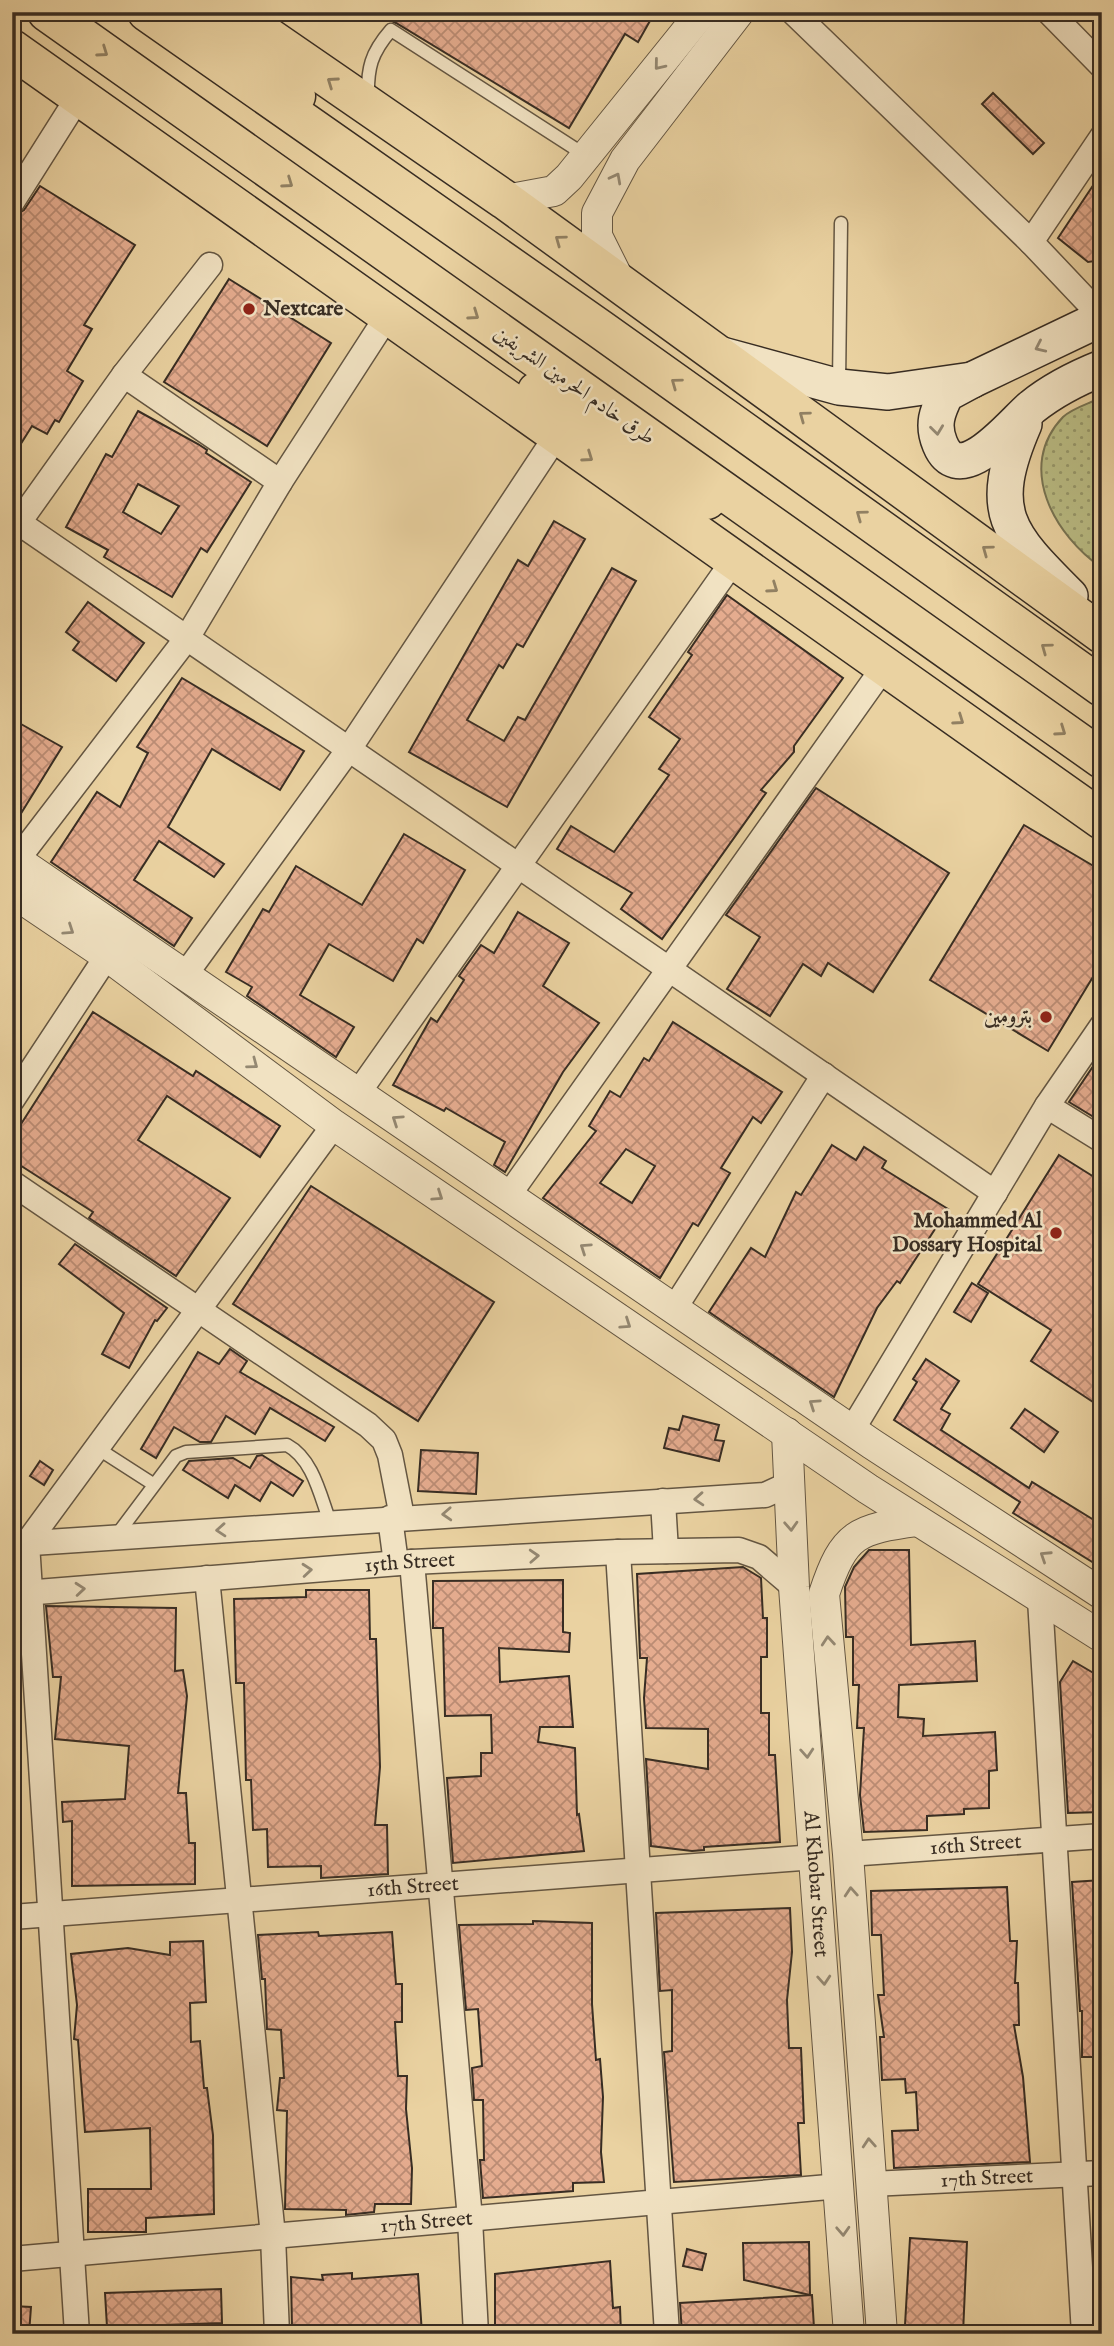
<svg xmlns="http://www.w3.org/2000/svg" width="1114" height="2346" font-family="'IM FELL English',Amiri,serif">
<defs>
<pattern id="green-dots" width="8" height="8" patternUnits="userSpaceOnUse" patternTransform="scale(1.75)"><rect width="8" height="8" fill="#b9bb83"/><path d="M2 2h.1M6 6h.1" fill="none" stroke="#97986b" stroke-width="1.8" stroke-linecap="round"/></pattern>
<pattern id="building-cross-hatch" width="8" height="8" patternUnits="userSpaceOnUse" patternTransform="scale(1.75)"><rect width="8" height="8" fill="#e5ac8f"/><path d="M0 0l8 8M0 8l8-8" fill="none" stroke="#bb8c74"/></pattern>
</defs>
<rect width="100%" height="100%" fill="#ead2a1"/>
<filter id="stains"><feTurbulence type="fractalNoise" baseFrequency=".00286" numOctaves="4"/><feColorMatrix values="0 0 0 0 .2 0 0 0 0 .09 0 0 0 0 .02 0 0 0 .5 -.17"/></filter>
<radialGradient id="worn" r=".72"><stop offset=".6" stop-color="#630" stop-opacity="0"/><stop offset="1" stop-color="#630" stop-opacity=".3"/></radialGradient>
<path fill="url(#green-dots)" stroke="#787453" stroke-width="2" d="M1102,397v171c-47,-32 -87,-101 -39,-151 9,-9 28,-14 39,-20z"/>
<g fill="url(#building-cross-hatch)" stroke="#382d23" stroke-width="2" fill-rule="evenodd">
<polygon points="373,12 655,12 638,42 625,34 569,128 396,23"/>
<polygon points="993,93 1044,143 1033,154 982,104"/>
<polygon points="1102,172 1102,260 1088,262 1058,238"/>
<polygon points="40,186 135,245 84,325 92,329 67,371 83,381 59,422 55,420 47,434 32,426 12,458 12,217 24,210"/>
<polygon points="229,279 331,343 267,446 164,382"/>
<path d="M138,411l60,33 9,6 -1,3 45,29 -44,70 -6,-4 -29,49 -68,-40 4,-7 -42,-23 40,-73 6,3zM138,484l41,22 -18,28 -38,-22z"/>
<polygon points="554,521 585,539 523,647 517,644 503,668 499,665 467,720 504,741 518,717 525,720 612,568 636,581 507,807 409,752 518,560 528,566"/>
<polygon points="727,595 843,678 794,746 794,752 761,790 766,793 662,939 621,909 632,893 557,849 571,826 614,852 669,775 659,769 680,739 649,717 692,655 688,652"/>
<polygon points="88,602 144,643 116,681 73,650 79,642 66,632"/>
<polygon points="182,678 304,751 280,790 212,749 168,827 224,864 214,877 159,841 134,880 192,918 174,946 51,862 97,792 120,807 148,753 137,747"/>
<polygon points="12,719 62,747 12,828"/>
<polygon points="816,788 949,873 873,992 828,963 821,976 803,964 770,1016 727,989 760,937 726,915"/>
<polygon points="1024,825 1102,871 1102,962 1048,1051 930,980"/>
<polygon points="404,834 465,870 423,943 417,939 393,981 329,944 300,995 354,1027 336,1057 247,996 252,987 226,972 263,909 269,912 296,866 362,905"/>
<polygon points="518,912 569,943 543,986 599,1023 563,1072 505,1172 494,1165 505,1142 446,1108 444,1111 393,1085 431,1018 437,1022 464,980 459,976 481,945 494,953"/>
<polygon points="93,1012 193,1076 196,1071 280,1126 260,1157 167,1096 138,1140 230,1198 176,1276 89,1218 93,1212 12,1160 12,1138"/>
<path d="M673,1022l109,70 -21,31 -8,-6 -32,51 9,5 -32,53 -5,-3 -33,55 -117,-80 53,-67 -7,-5 21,-35 10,6 24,-39 5,3zM626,1149l29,17 -23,37 -32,-20z"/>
<polygon points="1102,1053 1102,1122 1069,1102"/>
<polygon points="832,1145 856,1160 864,1147 886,1161 882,1168 948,1209 900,1283 897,1281 877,1308 834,1397 709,1312 751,1248 765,1257 796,1192 801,1195"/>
<polygon points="1059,1155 1102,1182 1102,1408 1031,1361 1051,1330 978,1284"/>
<polygon points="311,1186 494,1302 418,1421 233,1304"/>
<polygon points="75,1244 167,1308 157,1321 155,1320 129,1368 102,1354 124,1313 59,1264"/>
<polygon points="972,1283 988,1293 971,1322 954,1312"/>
<polygon points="230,1349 247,1361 240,1372 334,1427 325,1441 270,1408 255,1434 226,1416 211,1442 200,1442 174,1427 156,1458 141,1449 198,1352 219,1364"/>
<polygon points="926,1359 959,1381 941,1409 950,1414 941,1430 1029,1488 1032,1482 1102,1525 1102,1568 1013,1513 1020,1502 894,1420 917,1382 913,1379"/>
<polygon points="1025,1409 1058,1432 1044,1452 1011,1428"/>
<polygon points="683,1416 719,1425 715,1440 724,1441 719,1461 664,1448 669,1428 679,1430"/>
<polygon points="421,1450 478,1453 476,1494 418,1491"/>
<polygon points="262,1455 303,1481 293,1496 271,1482 260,1501 235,1485 228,1498 183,1470 189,1461 233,1458 250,1468 257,1456"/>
<polygon points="40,1461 53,1470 44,1485 30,1476"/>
<polygon points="869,1550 909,1550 911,1645 975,1641 977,1681 899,1685 898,1717 924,1719 923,1736 995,1732 997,1770 989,1771 989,1808 964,1809 964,1814 927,1816 927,1830 864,1832 860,1795 864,1728 857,1728 859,1685 853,1685 853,1637 846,1637 845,1587 854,1567"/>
<polygon points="743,1567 761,1578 763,1618 767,1618 767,1657 761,1657 761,1713 769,1713 769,1755 775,1755 780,1842 704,1847 704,1850 692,1851 651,1846 646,1759 708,1769 708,1729 646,1728 644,1698 647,1658 640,1658 637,1574"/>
<polygon points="563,1580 563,1632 570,1633 569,1652 499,1648 500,1682 569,1676 573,1727 540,1727 538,1742 575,1748 577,1815 579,1814 584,1851 453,1863 447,1778 481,1776 481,1753 492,1753 491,1715 445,1716 443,1628 433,1628 433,1581"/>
<polygon points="306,1590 369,1590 370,1639 376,1639 380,1767 375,1825 387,1825 388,1874 321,1878 321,1866 268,1867 267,1829 253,1830 251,1780 246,1780 244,1683 236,1683 234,1599 306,1597"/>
<polygon points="46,1606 176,1608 175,1671 183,1670 187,1696 178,1793 186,1793 189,1843 195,1843 195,1884 72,1886 72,1821 63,1822 62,1802 125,1799 129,1746 55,1739 61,1677 53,1677"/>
<polygon points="1073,1661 1102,1678 1102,1812 1068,1813 1060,1682"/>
<polygon points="1102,1880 1102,2057 1082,2057 1082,2011 1080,2011 1072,1882"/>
<polygon points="1007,1887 1010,1941 1017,1941 1015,1983 1018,1983 1019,2025 1014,2025 1023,2077 1030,2162 894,2168 892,2131 918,2130 916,2092 906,2093 905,2079 882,2080 880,2037 884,2037 878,1995 884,1995 881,1935 872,1935 871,1891"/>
<polygon points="790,1908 792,1952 787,2000 789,2048 801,2048 804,2123 798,2123 801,2175 674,2182 664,2052 672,2051 672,1990 660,1991 656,1913"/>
<polygon points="533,1921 592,1923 592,2004 596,2060 600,2059 603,2097 601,2152 604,2182 573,2183 573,2191 483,2198 480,2160 484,2160 483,2100 474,2100 472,2068 482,2066 478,2009 466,2010 459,1925 533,1924"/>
<polygon points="318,1932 319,1936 392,1932 396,1984 402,1984 402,2022 395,2022 398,2076 407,2076 406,2109 412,2168 411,2204 375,2204 374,2212 346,2215 346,2210 285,2209 287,2111 277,2110 280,2078 284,2078 281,2030 267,2029 265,1979 262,1979 258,1935"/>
<polygon points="203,1941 206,2002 190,2003 191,2042 200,2041 204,2088 207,2088 213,2135 214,2214 146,2218 146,2232 88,2232 88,2189 151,2189 150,2128 85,2132 78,2040 74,2039 77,2005 71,1954 128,1948 170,1955 170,1942"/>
<polygon points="910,2238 967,2242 963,2334 914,2334 915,2326 905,2325"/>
<polygon points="809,2242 810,2295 744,2280 743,2243"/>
<polygon points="687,2249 706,2254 702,2270 683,2266"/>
<polygon points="610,2261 613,2308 620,2307 621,2334 495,2334 495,2274"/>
<polygon points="352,2273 352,2279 418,2274 422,2334 320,2334 320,2331 292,2328 291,2277 323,2280 322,2275"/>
<polygon points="221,2289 222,2323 107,2327 105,2293"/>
<polygon points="812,2295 814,2328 682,2334 680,2303"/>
<polygon points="12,2306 31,2307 29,2334 12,2334"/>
</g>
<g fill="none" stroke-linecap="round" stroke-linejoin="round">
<defs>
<g id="service">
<path d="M368,99c-1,-31 3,-46 23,-69l194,125"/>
<polyline points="839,384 841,223"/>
<polyline points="97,1448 153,1484"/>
<path d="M116,1536l60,-80 10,-4 101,-7c26,14 33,50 43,77"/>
</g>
<g id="minor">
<polyline points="793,12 1031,242 1102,137"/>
<polyline points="1049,12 1102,66"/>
<polyline points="12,202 79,96"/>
<polyline points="1031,242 1102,317"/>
<polyline points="124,375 280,482"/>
<polyline points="12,518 995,1193"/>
<polyline points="12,532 124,375 210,265"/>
<polyline points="17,860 187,638 280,482 388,315"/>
<polyline points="185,975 349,749 557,435"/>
<polyline points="358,1093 734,560"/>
<polyline points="12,1100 107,956"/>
<polyline points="1047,1106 1102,1140"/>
<polyline points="12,1183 368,1425 384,1440 390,1455 402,1517"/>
<polyline points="508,1196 884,667"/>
<polyline points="674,1309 824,1075"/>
<polyline points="852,1430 1047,1106 1102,1026"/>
<polyline points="663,1501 666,1551"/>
<polyline points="390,1518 396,1563"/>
<polyline points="17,1544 765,1495 789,1484"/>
<polyline points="618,1552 667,2334"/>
<polyline points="412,1562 470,2219 476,2334"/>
<polyline points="207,1578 273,2236 277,2334"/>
<path id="s1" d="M12,1594l400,-32 206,-10 121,-2 20,7 35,30"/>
<polyline points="1040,1599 1084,2334"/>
<path id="s2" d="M848,1854l254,-18"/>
<path id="s3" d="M12,1917l803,-60"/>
<path id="s4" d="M871,2184l231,-11"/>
<path id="s5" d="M12,2259l828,-73"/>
<polyline points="77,2334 27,1543 334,1125"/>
</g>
<g id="tertiary">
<polyline points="505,200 554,191 569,177 702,12"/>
<polyline points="620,282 597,236 597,213 625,160 739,12"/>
<polyline points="12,857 872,1444 1102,1594"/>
<polyline points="12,892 107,956 334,1125 868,1489 1102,1637"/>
<path id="s6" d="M787,1433l7,154 55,747"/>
<path d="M882,2334l-34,-480 -24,-260c20,-61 33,-65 94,-73"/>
</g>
<g id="secondary">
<polyline points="722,355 839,387 888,392 972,380 1102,318"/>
<path d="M972,380l-26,14c-9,18 -14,31 -6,50 20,49 75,-24 92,-37 21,-17 45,-29 70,-39"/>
<path d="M1024,424c-38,88 -17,109 46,172"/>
</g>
<g id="primary">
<polyline points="187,12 296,96"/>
<polyline points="232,12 505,200 1102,634"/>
<polyline points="12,49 1102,820"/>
<polyline points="537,391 707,500"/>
</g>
<g id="motorway">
<polyline points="47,12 1102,759"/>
<polyline points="147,12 600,329 1102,687"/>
</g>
</defs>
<use href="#service" stroke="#645642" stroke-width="15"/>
<use href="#minor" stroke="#645642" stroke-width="27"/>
<use href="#tertiary" stroke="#645642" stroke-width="32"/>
<use href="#secondary" stroke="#382d23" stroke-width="38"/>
<use href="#primary" stroke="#382d23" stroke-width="41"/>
<use href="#motorway" stroke="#382d23" stroke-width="41"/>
<use href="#service" stroke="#f1e2c2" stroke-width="12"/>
<use href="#minor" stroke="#f1e2c2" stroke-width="24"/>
<use href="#tertiary" stroke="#f1e2c2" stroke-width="30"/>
<use href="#secondary" stroke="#f1e2c2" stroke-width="35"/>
<use href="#primary" stroke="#ead2a1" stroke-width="38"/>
<use href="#motorway" stroke="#ead2a1" stroke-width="38"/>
</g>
<defs><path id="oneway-chevron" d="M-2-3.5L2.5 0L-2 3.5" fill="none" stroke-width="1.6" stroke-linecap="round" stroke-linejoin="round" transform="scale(1.75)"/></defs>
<g stroke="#918062">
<use href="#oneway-chevron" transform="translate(103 52) rotate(35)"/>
<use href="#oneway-chevron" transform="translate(332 82) rotate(-145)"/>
<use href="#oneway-chevron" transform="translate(288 183) rotate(35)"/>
<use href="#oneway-chevron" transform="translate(560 240) rotate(-144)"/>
<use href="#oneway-chevron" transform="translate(474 315) rotate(35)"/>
<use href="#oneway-chevron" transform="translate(676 383) rotate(-144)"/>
<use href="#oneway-chevron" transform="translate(804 416) rotate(-144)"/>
<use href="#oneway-chevron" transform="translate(588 457) rotate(35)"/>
<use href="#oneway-chevron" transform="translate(861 515) rotate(-144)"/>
<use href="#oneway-chevron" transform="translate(987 550) rotate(-144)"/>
<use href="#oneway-chevron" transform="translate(773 588) rotate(35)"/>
<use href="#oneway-chevron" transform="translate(1046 648) rotate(-144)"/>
<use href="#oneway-chevron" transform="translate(959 720) rotate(35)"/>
<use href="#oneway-chevron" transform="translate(1061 731) rotate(35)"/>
</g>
<g stroke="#948872">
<use href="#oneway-chevron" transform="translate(659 65) rotate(129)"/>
<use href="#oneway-chevron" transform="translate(616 178) rotate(-62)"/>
<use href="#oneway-chevron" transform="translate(1040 347) rotate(155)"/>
<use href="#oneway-chevron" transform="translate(937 430) rotate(83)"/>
<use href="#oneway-chevron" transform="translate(69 930) rotate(34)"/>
<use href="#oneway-chevron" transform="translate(253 1064) rotate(37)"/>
<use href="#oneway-chevron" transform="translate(397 1120) rotate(-146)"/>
<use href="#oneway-chevron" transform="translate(438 1196) rotate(34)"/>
<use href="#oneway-chevron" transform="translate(585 1248) rotate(-146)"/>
<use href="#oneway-chevron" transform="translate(626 1324) rotate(34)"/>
<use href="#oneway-chevron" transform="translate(814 1404) rotate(-146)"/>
<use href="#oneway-chevron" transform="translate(699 1499) rotate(176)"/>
<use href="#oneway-chevron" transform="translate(447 1514) rotate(177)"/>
<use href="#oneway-chevron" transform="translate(791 1526) rotate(87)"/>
<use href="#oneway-chevron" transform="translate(221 1530) rotate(176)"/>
<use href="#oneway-chevron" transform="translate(534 1556) rotate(-3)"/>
<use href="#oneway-chevron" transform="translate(1045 1556) rotate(-147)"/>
<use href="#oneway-chevron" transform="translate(307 1570) rotate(-5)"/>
<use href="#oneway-chevron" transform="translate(80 1589) rotate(-5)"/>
<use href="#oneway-chevron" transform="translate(828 1641) rotate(-95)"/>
<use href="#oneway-chevron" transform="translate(807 1753) rotate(86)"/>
<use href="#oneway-chevron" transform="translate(851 1892) rotate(-94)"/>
<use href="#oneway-chevron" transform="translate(824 1980) rotate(86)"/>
<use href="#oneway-chevron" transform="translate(869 2143) rotate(-94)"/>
<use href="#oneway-chevron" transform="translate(843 2231) rotate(87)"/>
</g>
<g fill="#8f2418" stroke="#f1e2c2" stroke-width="2.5">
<circle cx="249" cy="309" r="7"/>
<circle cx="1046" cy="1017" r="7"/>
<circle cx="1056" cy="1233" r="7"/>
</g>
<g text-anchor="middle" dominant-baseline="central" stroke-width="5" stroke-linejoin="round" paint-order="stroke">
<g font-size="21" font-weight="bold" fill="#382d23" stroke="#f1e2c2" text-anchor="end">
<text x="263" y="309" text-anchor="start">Nextcare</text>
<text x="1032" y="1017">بترومين</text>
<text x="1042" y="1221">Mohammed Al<tspan x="1042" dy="24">Dossary Hospital</tspan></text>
</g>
<g font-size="21" fill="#382d23" stroke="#f1e2c2">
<text transform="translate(574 386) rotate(35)">طرق خادم الحرمين الشريفين</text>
<text stroke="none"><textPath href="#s1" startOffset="399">15th Street</textPath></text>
<text stroke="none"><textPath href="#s2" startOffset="128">16th Street</textPath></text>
<text stroke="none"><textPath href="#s6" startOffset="452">Al Khobar Street</textPath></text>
<text stroke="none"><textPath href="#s3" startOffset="402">16th Street</textPath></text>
<text stroke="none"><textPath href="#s4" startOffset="116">17th Street</textPath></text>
<text stroke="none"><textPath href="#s5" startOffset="416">17th Street</textPath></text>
</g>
</g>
<rect width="1114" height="2346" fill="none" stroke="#ead2a1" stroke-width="42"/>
<rect x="14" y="14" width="1086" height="2318" fill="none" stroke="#382d23" stroke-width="3.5"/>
<rect x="21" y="21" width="1072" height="2304" fill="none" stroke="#382d23" stroke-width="2"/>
<rect width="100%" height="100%" filter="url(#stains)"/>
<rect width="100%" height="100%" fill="url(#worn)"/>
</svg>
